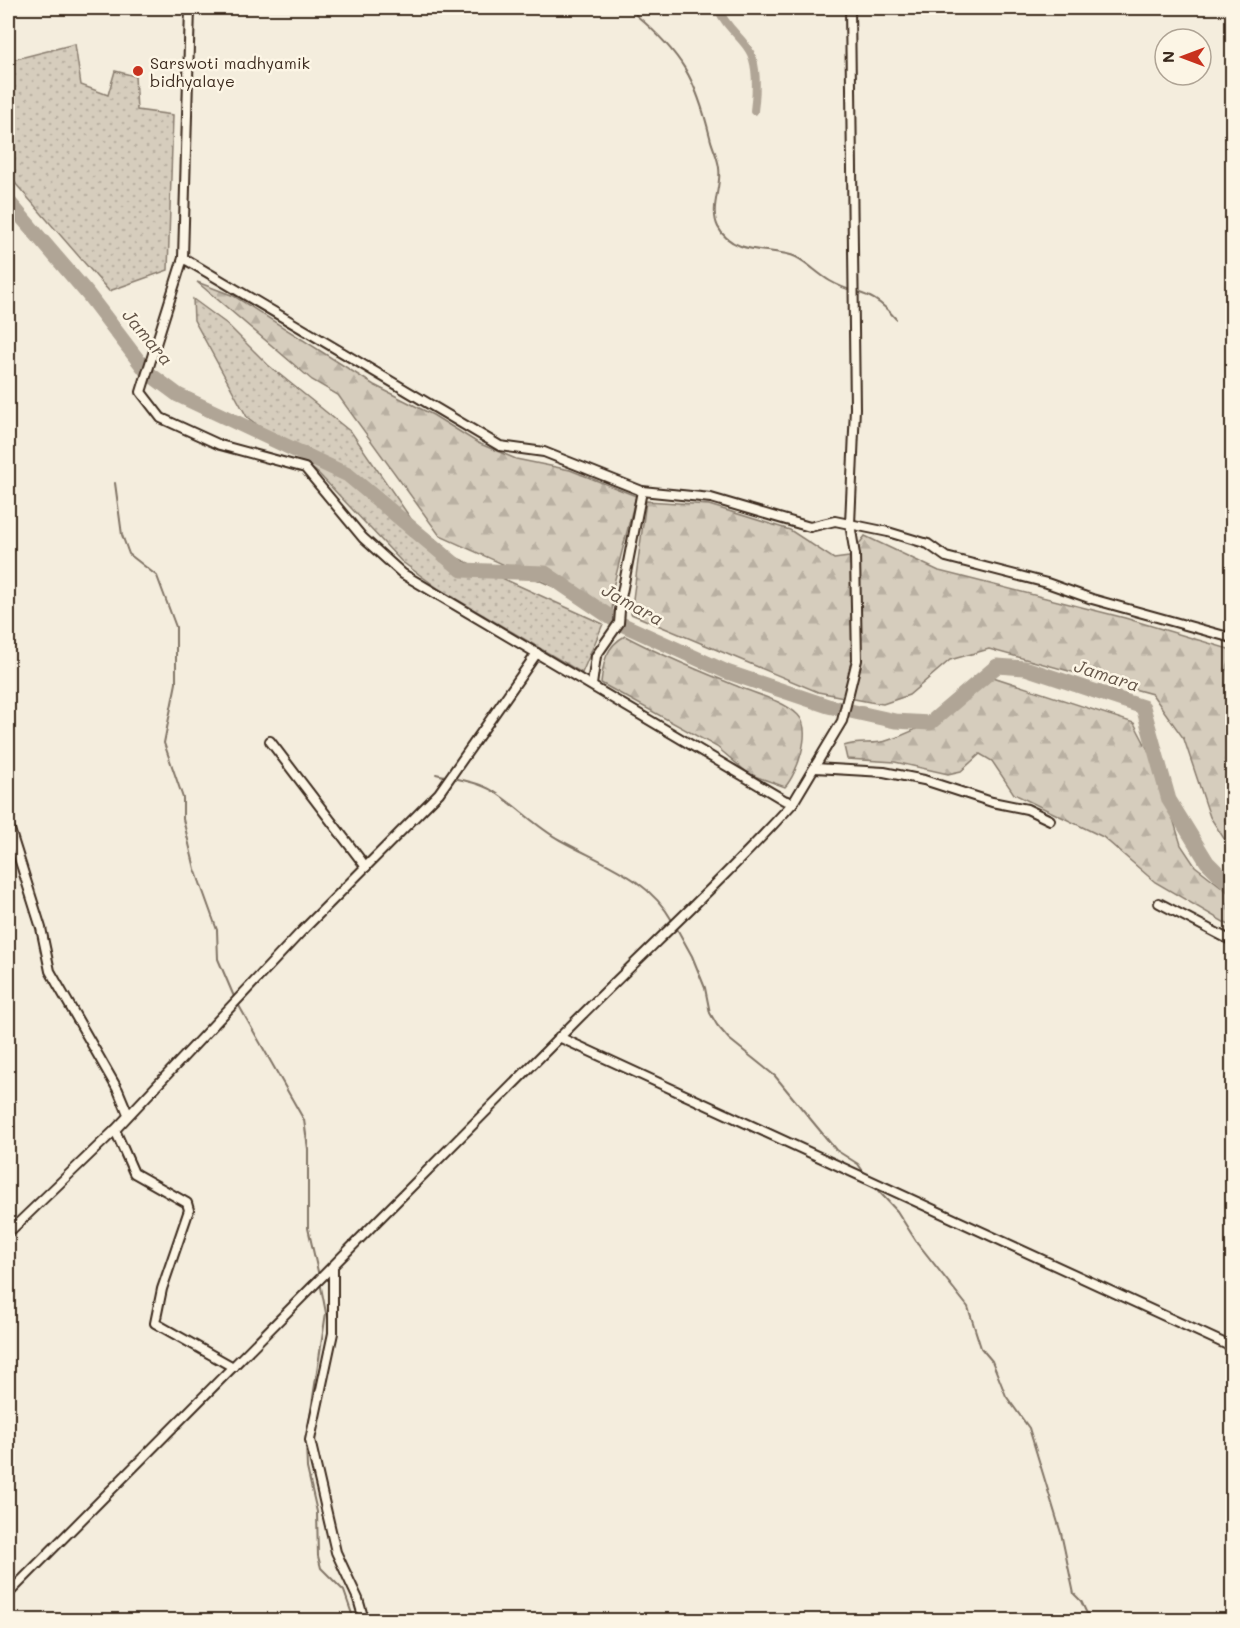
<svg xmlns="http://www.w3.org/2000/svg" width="1240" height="1628" font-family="Mali,sans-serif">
<defs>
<pattern id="grass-dots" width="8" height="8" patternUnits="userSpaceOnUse" patternTransform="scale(1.5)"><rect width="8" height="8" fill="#d6cdbd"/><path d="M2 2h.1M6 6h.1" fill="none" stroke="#b9b0a2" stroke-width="1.8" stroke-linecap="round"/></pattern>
<pattern id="forest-firs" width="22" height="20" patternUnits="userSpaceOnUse" patternTransform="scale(1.5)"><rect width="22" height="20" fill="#d6cdbd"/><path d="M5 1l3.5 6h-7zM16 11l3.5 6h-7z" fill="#b9b0a2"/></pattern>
</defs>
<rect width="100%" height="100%" fill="#f4eddd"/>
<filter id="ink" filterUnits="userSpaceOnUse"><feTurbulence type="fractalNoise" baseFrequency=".0167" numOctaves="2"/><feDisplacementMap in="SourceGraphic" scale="12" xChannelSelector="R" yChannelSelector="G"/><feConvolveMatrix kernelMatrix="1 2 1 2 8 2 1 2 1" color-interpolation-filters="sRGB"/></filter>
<g filter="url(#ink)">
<g fill="url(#grass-dots)" stroke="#887c6e" stroke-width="1.5">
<polygon points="75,44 81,85 108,95 115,71 135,76 137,110 173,115 168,270 109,291 8,175 8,61"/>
<polygon points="193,299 227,324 268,365 352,433 429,545 603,624 582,673 439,589 401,561 319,474 247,417 194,320"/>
</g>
<g fill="url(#forest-firs)" stroke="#887c6e" stroke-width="1.5">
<polygon points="197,282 234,296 374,385 433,415 478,443 516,459 570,470 636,496 614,583 612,613 440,536 338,395 312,380"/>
<polygon points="646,501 709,505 790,530 834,559 849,557 865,536 939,571 1125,618 1232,650 1232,851 1210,817 1184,739 1152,694 989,649 950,660 909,695 883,704 870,702 818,692 631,614"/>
<path d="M625,636c37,20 75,35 114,51 17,7 45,14 59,28 15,15 -1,59 -13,72l-36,-13 -32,-27 -116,-64c2,-20 5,-37 24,-47z"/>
<path d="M987,675l147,48 24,46 23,76 14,21 37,29v32l-77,-45 -52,-45 -89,-43 -22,-33 -12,-7 -19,17 -13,3 -53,-12 -48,-3 -3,-13c14,-5 28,-1 42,-5 40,-12 73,-36 101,-66z"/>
</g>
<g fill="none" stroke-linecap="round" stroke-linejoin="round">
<g stroke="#817466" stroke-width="2">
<path d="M633,8l3,7c46,39 60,64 74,122 2,10 8,20 9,31 3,19 -10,40 -1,59 15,30 57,20 78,30 12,6 22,17 34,24 29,17 39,6 66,38"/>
<polyline points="115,483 122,535 129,554 157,576 176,627 176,683 164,743 183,798 183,819 195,869 217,930 218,959 235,999"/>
<path d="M436,774c19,5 40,7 57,17 23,14 43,36 67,49 43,24 88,37 113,82"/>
<polyline points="676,927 692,956 705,988 710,1013 717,1025 729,1039 775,1076 836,1150 858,1164 865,1174"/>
<polyline points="238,1004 304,1120 308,1149 308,1228 319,1276"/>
<polyline points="872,1184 897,1211 916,1241 968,1307 981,1348 992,1361 1006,1396 1029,1428 1061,1533 1074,1594 1081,1601 1090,1620"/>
<polyline points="320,1282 326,1313 306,1443 307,1468 317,1512 318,1556 321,1568 344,1591 354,1620"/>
</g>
<path stroke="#b0a596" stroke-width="8" d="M718,8c8,21 26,30 33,46 7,16 5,41 3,57"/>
<polyline stroke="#b0a596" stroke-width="15" points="8,201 87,293 147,372 178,395 348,475 462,570 545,573 619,623 727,672 828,706 895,721 930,723 997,666 1025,668 1143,707 1169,800 1207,862 1232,887"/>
<defs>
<g id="street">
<polyline points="183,258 500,446 544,452 642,491 711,498 810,527 835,521 888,532 928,544 946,557 1047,583 1092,599 1232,638"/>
<polyline points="592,685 596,656 619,623 621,598 642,491"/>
<polyline points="270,741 366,867"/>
<polyline points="815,768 884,772 924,780 992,802 1027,809 1050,820"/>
<polyline points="793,803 842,721 857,660 855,555 850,524 855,408 850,8"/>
<polyline points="8,823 41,928 50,971 118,1090 128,1114"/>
<polyline points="1159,903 1232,941"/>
<polyline points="559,1037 1232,1347"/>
<polyline points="115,1130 134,1173 187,1203 189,1210 162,1289 155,1323 233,1367"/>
<polyline points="8,1233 115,1130 300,933 439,793 537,653"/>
<polyline points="333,1266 333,1333 310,1440 336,1552 358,1599 364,1620"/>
<path d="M8,1594c182,-184 365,-369 548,-553 78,-80 162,-155 237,-238l-9,-3 -381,-226 -40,-36 -58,-70 -85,-23 -59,-27 -20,-26 42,-134 7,-250"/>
</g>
</defs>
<use href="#street" stroke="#3b2a1e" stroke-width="12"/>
<use href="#street" stroke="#fcf5e5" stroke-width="8"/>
</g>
</g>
<circle fill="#c8321e" stroke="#fcf5e5" stroke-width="2" cx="138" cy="71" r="6"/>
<g text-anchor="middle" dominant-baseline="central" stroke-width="5" stroke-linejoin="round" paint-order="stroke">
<g font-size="16" fill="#3b2a1e" stroke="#fcf5e5" text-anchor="start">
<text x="150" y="62">Sarswoti madhyamik<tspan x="150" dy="18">bidhyalaye</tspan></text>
</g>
<g font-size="18" font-style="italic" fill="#645548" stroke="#fcf5e5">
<text transform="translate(148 337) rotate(50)">Jamara</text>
<text transform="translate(633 604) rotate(29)">Jamara</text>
<text transform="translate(1107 675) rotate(18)">Jamara</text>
</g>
</g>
<rect width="1240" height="1628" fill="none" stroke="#fcf5e5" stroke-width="30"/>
<rect x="15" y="15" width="1210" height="1598" fill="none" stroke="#3b2a1e" stroke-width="2" filter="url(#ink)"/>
<g transform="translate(1183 57) rotate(270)"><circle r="28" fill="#fcf5e5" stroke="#afa495" stroke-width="1.5"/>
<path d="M0-4.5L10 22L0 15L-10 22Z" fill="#c8321e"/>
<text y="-9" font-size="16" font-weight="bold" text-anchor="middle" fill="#3b2a1e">N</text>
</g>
</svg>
